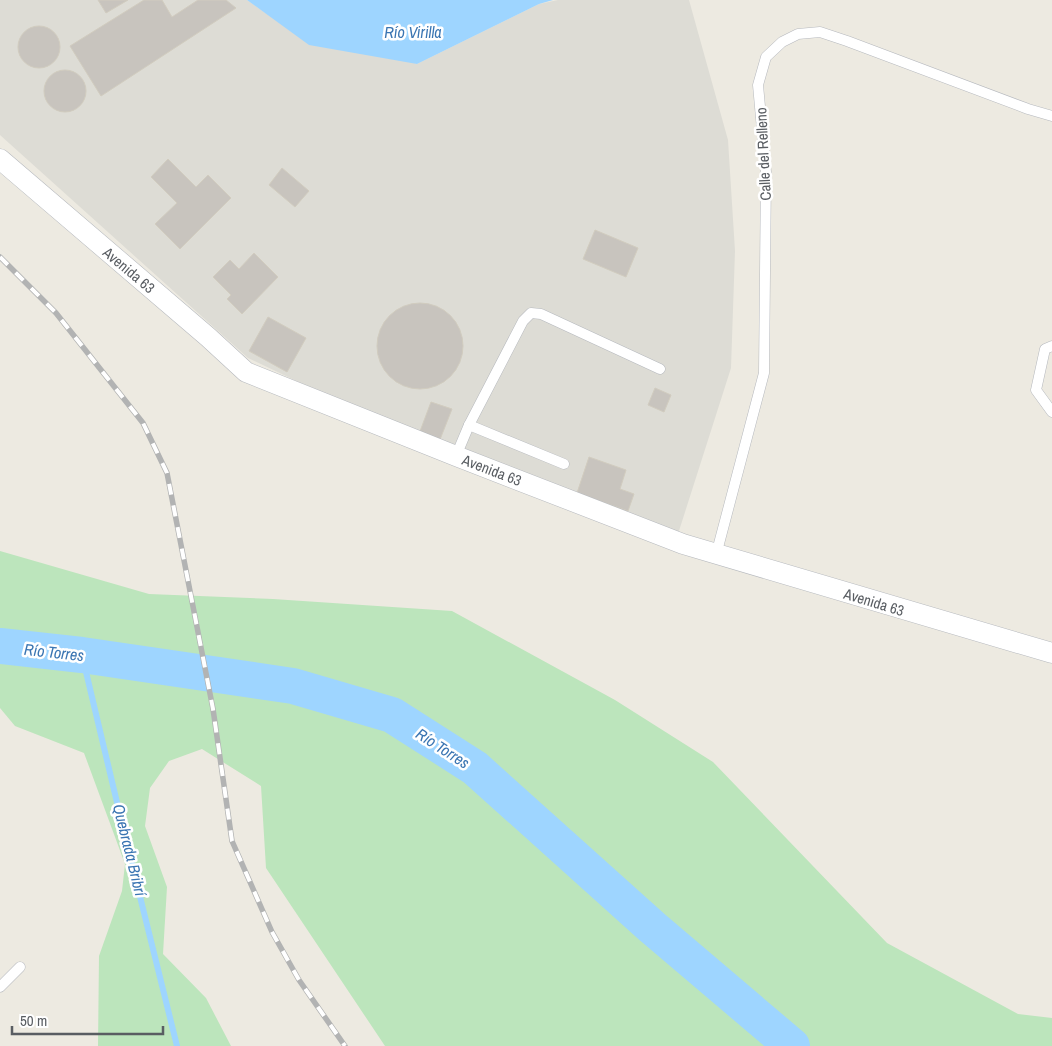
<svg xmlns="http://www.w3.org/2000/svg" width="1052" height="1046" font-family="'Archivo Narrow',sans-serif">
<rect width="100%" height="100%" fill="#edeae1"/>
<polygon fill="#dddcd5" points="0,0 247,0 264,12 417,64 539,4 558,0 689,0 728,140 735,251 731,368 678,534 330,397 248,358 0,135"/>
<polygon fill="#bce5bc" points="0,551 149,594 273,599 452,611 615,700 713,762 887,943 1018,1014 1052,1018 1052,1046 385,1046 266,868 261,786 202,749 169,761 150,788 145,826 167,887 163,954 206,998 231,1046 98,1046 99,956 122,891 125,864 84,753 15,726 0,708"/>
<polygon fill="#9ed5ff" points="247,0 553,0 539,4 417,64 309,45"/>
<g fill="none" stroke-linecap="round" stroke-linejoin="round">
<polyline stroke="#9ed5ff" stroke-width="6" points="82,655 124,832 177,1046"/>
<polyline stroke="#9ed5ff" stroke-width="36" points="0,646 82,655 293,686 392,715 475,768 652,927 792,1046"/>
</g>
<g fill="#c8c4be" stroke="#d1ccbf">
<polygon points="98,0 128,0 106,13"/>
<polygon points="144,0 162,0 172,17 198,0 226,0 236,8 101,96 70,46"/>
<circle cx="39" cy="47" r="21"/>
<circle cx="65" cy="91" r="21"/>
<polygon points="168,159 196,187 208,175 231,198 180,249 155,224 177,203 151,177"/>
<polygon points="282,168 309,191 295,207 269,185"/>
<polygon points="595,230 638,248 626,277 583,259"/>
<polygon points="254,253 278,277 242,314 227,299 231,295 213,277 230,260 239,269"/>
<circle cx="420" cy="346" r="43"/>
<polygon points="268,317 306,338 287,372 249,351"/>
<polygon points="655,388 671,395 664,412 648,405"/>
<polygon points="431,402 452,409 439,442 419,434"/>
<polygon points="589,457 626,470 620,489 634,494 628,511 577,493"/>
</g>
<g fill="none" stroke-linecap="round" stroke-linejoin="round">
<defs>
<g id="service">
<polyline points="1052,346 1045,349 1036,390 1052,412"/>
<polyline points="469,425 564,464"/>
<polyline points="456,456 469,425 523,321 531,313 541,314 660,369"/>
<polyline points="716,555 764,373 766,172 758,85 766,57 782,42 798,34 820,32 847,41 1028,109 1052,116"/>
<polyline points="0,987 20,967"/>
</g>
<polyline id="minor" points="0,159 208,337 246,372 456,456 683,544 1052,653"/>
</defs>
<use href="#service" stroke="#b6b9be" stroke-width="11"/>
<use href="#minor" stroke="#b6b9be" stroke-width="21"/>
<use href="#service" stroke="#fff" stroke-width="10"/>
<use href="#minor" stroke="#fff" stroke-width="20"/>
<defs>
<polyline id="rail" points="0,257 56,313 143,423 167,473 213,709 232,841 272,932 299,980 345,1046"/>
</defs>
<use href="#rail" stroke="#b2b3b3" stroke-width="5.5"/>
<use href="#rail" stroke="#fff" stroke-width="4" stroke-dasharray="11" stroke-linecap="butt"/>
</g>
<g text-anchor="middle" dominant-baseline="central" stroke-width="5" stroke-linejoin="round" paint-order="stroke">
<g font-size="15" fill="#595d62" stroke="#fff">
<text transform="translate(763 154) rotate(-93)">Calle del Relleno</text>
<text transform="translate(129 270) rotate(40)">Avenida 63</text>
<text transform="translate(492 470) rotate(21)">Avenida 63</text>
<text transform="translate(874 602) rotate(17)">Avenida 63</text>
</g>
<g font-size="16" font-style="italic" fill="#3a75b2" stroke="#fff">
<text x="413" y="32">Río Virilla</text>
<text transform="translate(54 652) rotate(6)">Río Torres</text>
<text transform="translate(443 748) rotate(33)">Río Torres</text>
<text transform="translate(130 850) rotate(76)">Quebrada Bribrí</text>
</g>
</g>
<path d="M12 1026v8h151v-8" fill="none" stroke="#595d62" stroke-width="2.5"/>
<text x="20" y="1026" font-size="15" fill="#595d62" stroke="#ffffff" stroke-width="4" paint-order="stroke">50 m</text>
</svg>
